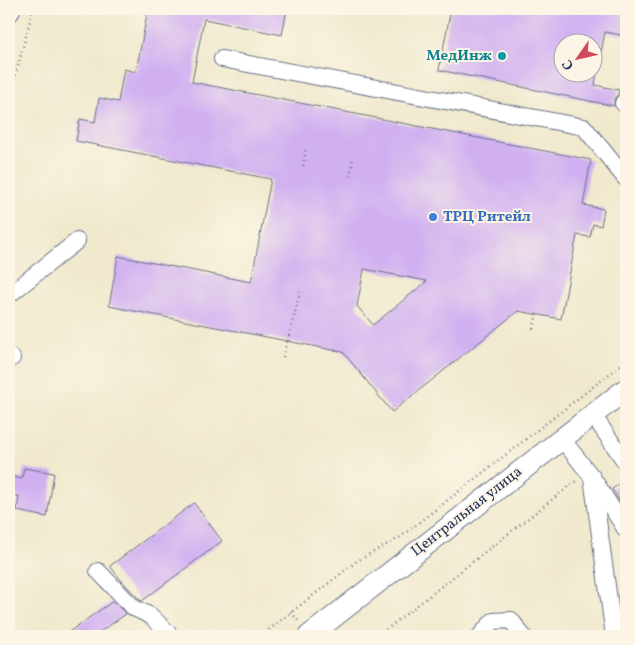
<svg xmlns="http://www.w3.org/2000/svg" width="635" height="645" font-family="Vollkorn,serif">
<rect width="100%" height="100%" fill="#fcf5e5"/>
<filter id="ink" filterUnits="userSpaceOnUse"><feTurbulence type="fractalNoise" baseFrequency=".02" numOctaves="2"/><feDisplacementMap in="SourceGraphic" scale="10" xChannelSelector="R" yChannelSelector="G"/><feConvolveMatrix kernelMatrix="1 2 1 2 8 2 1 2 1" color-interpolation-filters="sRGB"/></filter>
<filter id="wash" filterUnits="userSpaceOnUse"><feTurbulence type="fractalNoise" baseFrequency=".0096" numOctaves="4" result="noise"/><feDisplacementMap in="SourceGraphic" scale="20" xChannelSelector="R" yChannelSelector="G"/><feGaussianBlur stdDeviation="1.12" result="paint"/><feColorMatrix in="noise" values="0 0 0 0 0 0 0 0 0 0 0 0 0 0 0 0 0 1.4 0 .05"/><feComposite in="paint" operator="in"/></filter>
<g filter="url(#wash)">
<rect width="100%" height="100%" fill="#f0e9cd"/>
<g id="blocks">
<g fill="#d0b0f1" fill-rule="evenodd">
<path d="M148,9h139l-5,26 -78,-16 -12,63 399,78 -8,45 21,4 -3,17 -8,-2 -3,13 -13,-2 -16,84 -43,-8 -126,101 -49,-60 -234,-46 9,-50 133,26 20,-103 -195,-38 4,-22 15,3 4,-24 19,4 6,-33 12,3zM364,269l63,12 -54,44 -16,-19z"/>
<polygon points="451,9 626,9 626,36 605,32 598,68 592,68 592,42 562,42 562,72 597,72 595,85 619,90 618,94 614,99 614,106 439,70"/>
<polygon points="24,468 54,473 47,517 17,511 19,496 9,494 9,476 22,479"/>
<polygon points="626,479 626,512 612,489"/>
<polygon points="194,503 222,541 142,601 140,600 122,581 110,566"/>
<polygon points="113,601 126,614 94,636 63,636"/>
</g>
</g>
</g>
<g filter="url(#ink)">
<use href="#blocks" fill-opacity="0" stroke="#667085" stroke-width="1"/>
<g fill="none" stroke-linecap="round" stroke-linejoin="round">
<defs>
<g id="minor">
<polyline points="222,59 584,127 626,179"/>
<polyline points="623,103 626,101"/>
<polyline points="9,295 77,241"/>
<polyline points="9,358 12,358"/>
<polyline points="593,415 626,463"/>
<polyline points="562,439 592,477 626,530"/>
<polyline points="592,477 614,636"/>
<polyline points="98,571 134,608 151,616 171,636"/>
<polyline points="480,636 493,621 511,620 523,636"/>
</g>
<g id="major">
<polyline points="9,11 9,9"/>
<polyline points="309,636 626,389"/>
</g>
</defs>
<use href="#minor" stroke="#667085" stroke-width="18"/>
<use href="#major" stroke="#667085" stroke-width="23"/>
<g stroke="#667085" stroke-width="2.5" stroke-dasharray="1 4" stroke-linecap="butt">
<polyline points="9,105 14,81 33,9"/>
<polyline points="303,166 306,148"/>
<polyline points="350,176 353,158"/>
<polyline points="533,329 537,314"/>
<polyline points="288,341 300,292"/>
<polyline points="283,357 287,341"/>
<polyline points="291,612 300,623"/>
<polyline points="261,636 357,561 399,538 626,361"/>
<polyline points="378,636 577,480"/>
</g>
<use href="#minor" stroke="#fff" stroke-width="16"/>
<use href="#major" stroke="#fff" stroke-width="21"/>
</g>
</g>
<circle fill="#0f9aa8" stroke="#fcf5e5" stroke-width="2" cx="502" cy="56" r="5"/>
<circle fill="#3f7fe0" stroke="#fcf5e5" stroke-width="2" cx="433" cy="217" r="5"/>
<g text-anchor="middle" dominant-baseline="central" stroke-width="4" stroke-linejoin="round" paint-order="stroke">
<g font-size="15" font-weight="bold" fill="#0d838f" stroke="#fcf5e5" text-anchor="end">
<text x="492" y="56">МедИнж</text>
</g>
<g font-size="15" font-weight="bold" fill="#366cbe" stroke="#fcf5e5" text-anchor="start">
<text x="443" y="217">ТРЦ Ритейл</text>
</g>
<g font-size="15" fill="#1b2f5e" stroke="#fcf5e5">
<text transform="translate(467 512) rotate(-38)">Центральная улица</text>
</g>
</g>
<rect width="635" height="645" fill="none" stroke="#fcf5e5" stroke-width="30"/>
<g transform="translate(578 58) rotate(236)"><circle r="24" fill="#fcf5e5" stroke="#a2a6af"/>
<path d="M0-4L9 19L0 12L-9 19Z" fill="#d1495b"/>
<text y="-8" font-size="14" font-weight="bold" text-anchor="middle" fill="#1b2f5e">С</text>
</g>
</svg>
